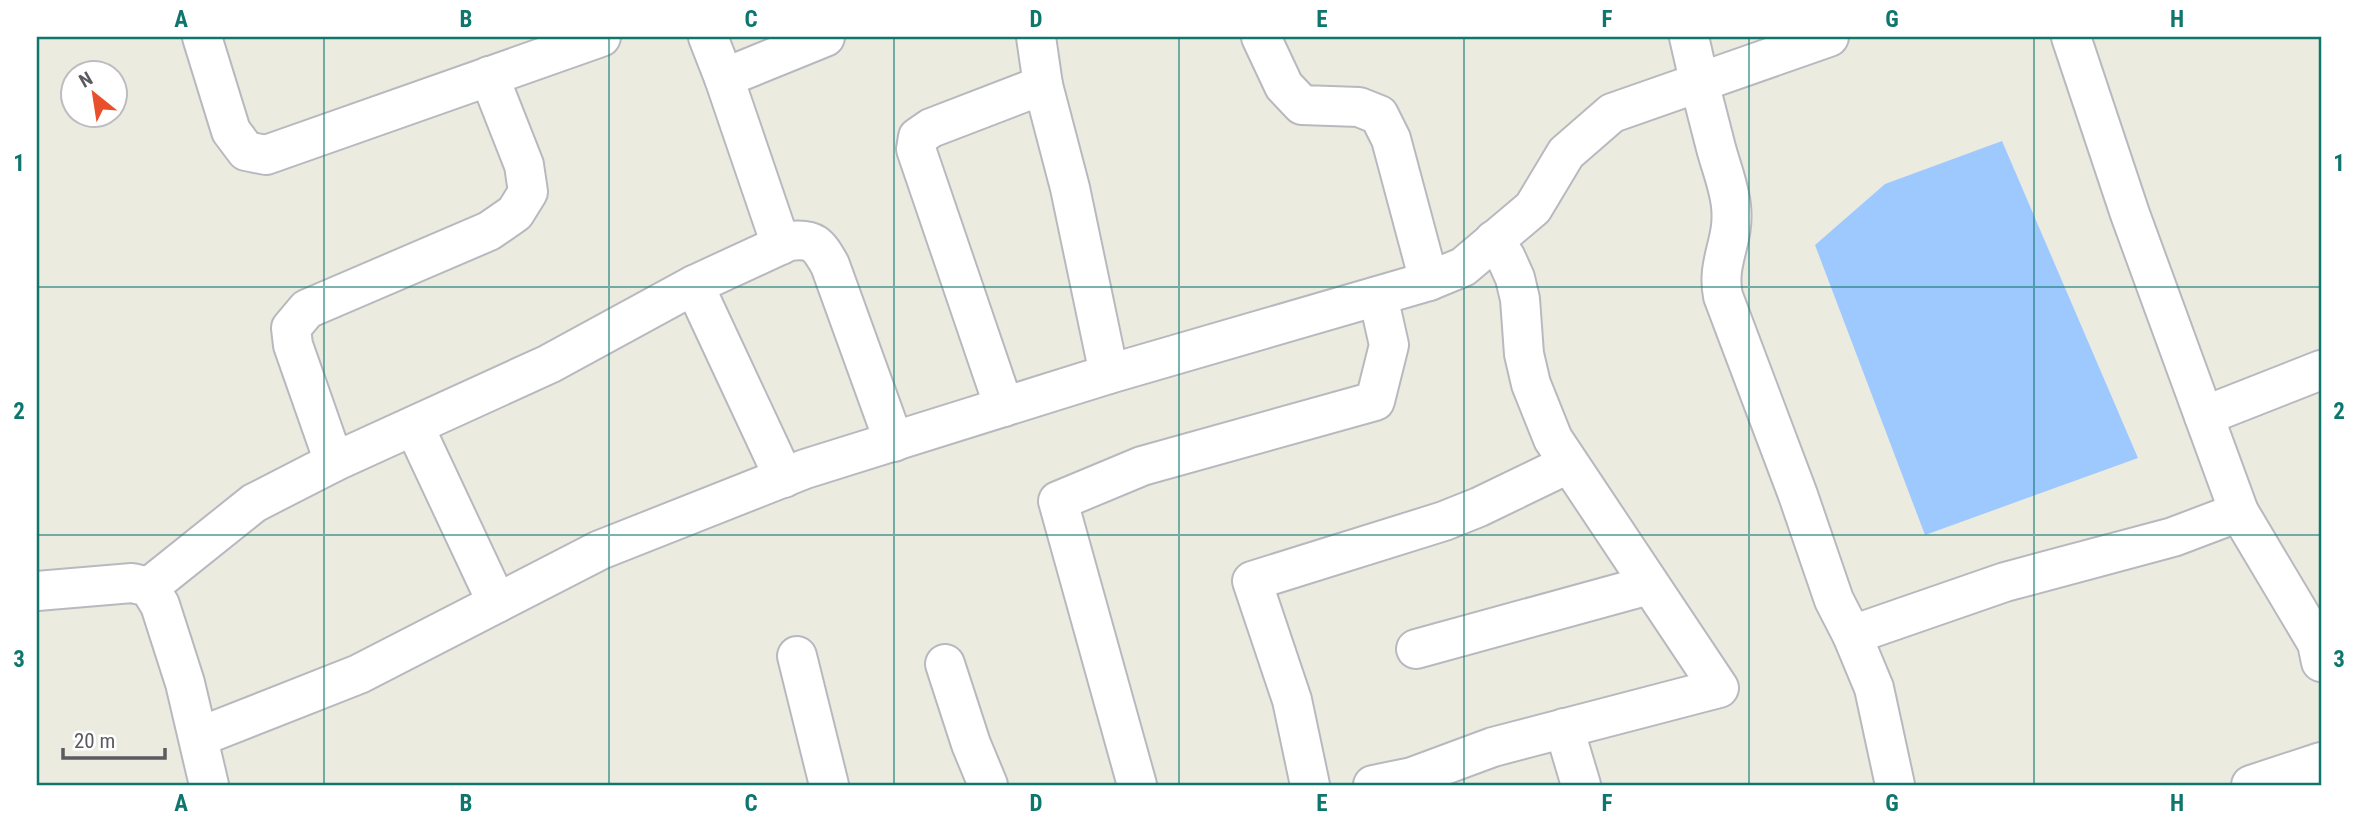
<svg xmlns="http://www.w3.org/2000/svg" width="2358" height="822" font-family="'Roboto Condensed',sans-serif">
<rect width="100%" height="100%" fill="#ecebe0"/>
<polygon fill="#9dc9ff" points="2002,141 2138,458 1925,535 1815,245 1885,184"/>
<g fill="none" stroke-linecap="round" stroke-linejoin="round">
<defs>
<g id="minor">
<polyline points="202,37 231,131 246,151 266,155 601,37"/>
<polyline points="708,37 724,78 825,37"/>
<polyline points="1036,37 1043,85 1070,188 1109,374"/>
<polyline points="1261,37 1284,86 1302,105 1359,107 1379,115 1391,139 1429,281"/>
<path d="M1689,37c8,37 17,74 27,111 5,19 13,38 15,58 4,36 -15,55 -8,90l75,199 36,105 18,35 153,-53 168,-45 66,-25"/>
<polyline points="2071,37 2130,214 2239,512 2317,643 2321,662"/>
<polyline points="724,78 781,245"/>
<path d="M694,285l95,-44c25,-3 29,3 41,24l64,177"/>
<polyline points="1004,407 916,149 918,137 931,128 1043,85"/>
<polyline points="2204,416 2321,370"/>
<polyline points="414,426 497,603"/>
<polyline points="334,462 293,345 291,328 307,309 489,231 515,213 528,192 524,165 489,76"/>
<polyline points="149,587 254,503 334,462 549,364 694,285 784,478"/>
<polyline points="37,591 132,583 149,587 160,605 185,683 209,785"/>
<polyline points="1852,635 1874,688 1895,785"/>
<polyline points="1416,649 1649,585"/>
<polyline points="797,656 829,785"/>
<polyline points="945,664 971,744 988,785"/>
<polyline points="1564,728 1581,785"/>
<polyline points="199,737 359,674 600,550 805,469 1109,374 1429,281 1463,267 1533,208 1566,153 1612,113 1829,37"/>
<polyline points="1137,785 1058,501 1142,466 1375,401 1389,345 1378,296"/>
<polyline points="1310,785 1292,700 1252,581 1444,521 1479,507 1568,464"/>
<polyline points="1373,785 1412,777 1493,747 1719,688 1553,439 1531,384 1524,354 1520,299 1515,278 1506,258 1494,240"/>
<polyline points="2251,785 2321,762"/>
</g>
</defs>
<use href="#minor" stroke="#b8b9bf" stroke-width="42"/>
<use href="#minor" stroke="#fff" stroke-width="38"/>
</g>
<path fill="none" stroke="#0f766e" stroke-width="2" stroke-opacity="0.55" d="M324,37v748M609,37v748M894,37v748M1179,37v748M1464,37v748M1749,37v748M2034,37v748M37,287h2284M37,535h2284"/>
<rect width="2358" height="822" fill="none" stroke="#ffffff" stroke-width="77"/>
<g transform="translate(94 94) rotate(330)"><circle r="33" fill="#ffffff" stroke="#bdbdc0" stroke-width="2"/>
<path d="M0-5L12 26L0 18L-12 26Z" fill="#e84f2a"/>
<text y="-10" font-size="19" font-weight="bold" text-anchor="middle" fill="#595b61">N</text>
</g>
<path d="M63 748v10h102v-10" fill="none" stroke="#595b61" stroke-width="3.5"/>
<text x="74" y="748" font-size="21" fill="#595b61" stroke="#ffffff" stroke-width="5" paint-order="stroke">20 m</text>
<rect x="38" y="38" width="2282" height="746" fill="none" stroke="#0f766e" stroke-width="2.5"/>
<g font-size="23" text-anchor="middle" font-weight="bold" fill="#0f766e">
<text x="181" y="27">A</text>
<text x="466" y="27">B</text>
<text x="751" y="27">C</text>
<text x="1036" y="27">D</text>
<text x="1322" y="27">E</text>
<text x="1607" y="27">F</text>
<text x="1892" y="27">G</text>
<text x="2177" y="27">H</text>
<text x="19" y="171">1</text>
<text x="2339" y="171">1</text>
<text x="19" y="419">2</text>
<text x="2339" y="419">2</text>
<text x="19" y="667">3</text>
<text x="2339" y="667">3</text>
<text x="181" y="811">A</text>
<text x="466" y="811">B</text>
<text x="751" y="811">C</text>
<text x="1036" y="811">D</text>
<text x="1322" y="811">E</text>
<text x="1607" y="811">F</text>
<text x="1892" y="811">G</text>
<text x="2177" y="811">H</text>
</g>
</svg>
